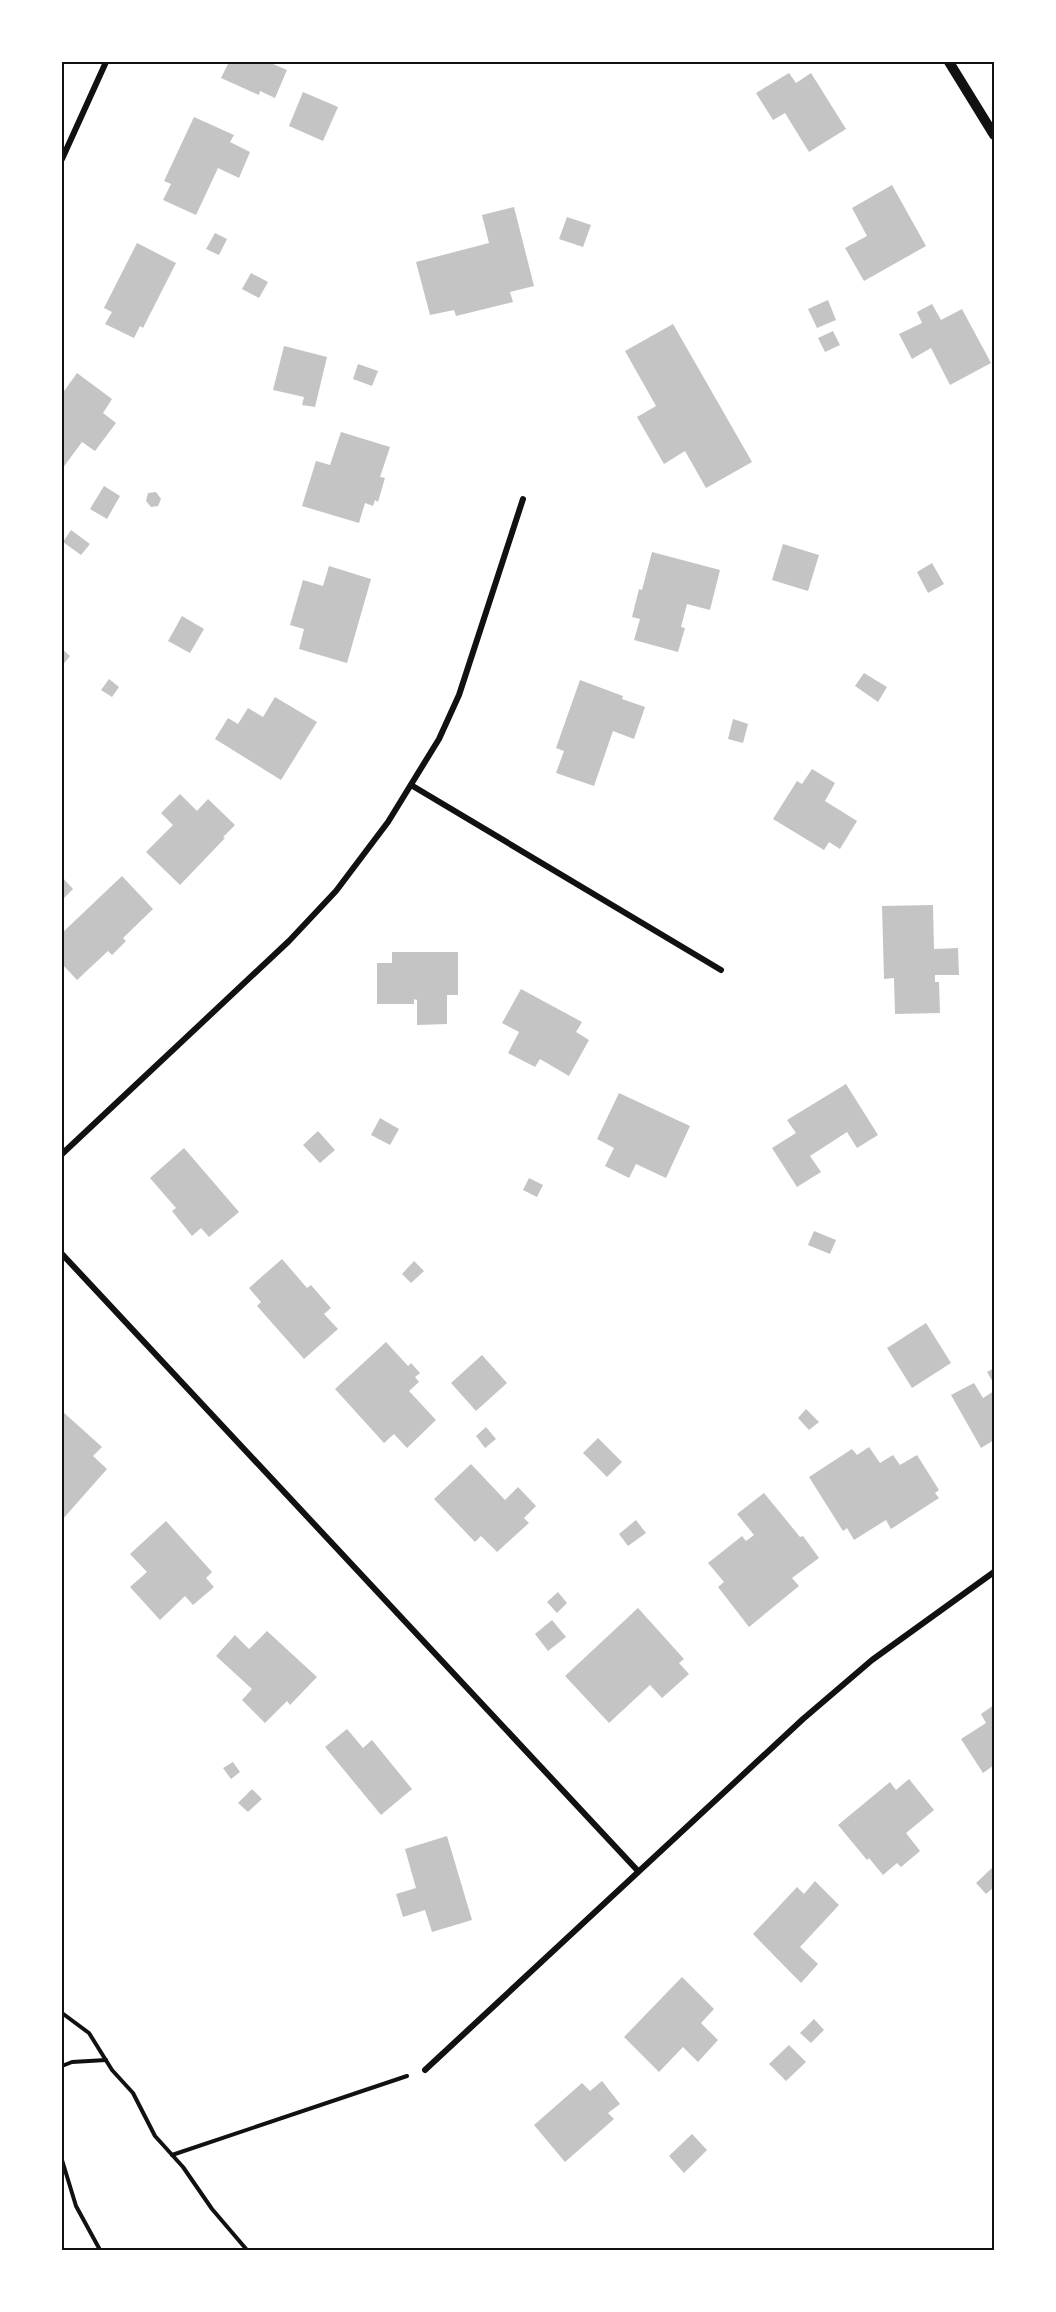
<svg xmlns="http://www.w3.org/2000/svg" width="1056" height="2312" font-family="'IBM Plex Sans',sans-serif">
<rect width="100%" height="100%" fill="#fff"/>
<g fill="#c4c4c4">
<polygon points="229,62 274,62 273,64 287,70 275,98 260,91 259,95 221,78"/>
<polygon points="789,73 796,83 811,73 846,129 809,152 785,113 773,120 756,93"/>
<polygon points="303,92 338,107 323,141 289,126"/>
<polygon points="194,117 234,135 230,142 250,152 239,178 218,168 196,215 163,200 171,184 164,181"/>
<polygon points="892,185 926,246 864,281 845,248 867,236 852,208"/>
<polygon points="514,207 534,286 510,292 513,302 456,316 454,310 430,315 416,262 489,243 482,215"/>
<polygon points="567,217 591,225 583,247 559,239"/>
<polygon points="215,233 227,239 219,255 206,249"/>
<polygon points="137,243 176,263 143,328 140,326 134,338 105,324 112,312 104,308"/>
<polygon points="251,273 268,282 259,298 242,289"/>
<polygon points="828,300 836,320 817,328 808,309"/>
<polygon points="932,304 941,320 962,309 991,363 950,385 931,348 912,359 899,334 922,323 917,312"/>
<polygon points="673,324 752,462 706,488 685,451 664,464 637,417 656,406 625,351"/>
<polygon points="833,331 840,345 825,352 818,338"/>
<polygon points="284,346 327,357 315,407 302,405 304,397 273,390"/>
<polygon points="358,364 378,371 372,386 353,379"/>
<polygon points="77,373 112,399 103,413 116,423 95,451 82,442 62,469 62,394"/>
<polygon points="341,432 390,447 380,477 385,478 378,502 375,500 373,506 365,503 359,523 302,506 316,461 330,465"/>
<polygon points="104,486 120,496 107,519 90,509"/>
<polygon points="156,492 161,499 158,506 151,507 146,501 148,493"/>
<polygon points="71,530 90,544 81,555 63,542"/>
<polygon points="783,544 819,555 808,591 772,580"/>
<polygon points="652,552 720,570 710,610 687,604 681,627 685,628 678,652 634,640 640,619 632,617 639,589 642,590"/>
<polygon points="932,563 944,584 928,593 917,572"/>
<polygon points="329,566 371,579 347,663 299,649 304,629 290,625 303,580 323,586"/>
<polygon points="182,616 204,629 190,653 168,641"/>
<polygon points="62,649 70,656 62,666"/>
<polygon points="864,673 887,687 878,702 855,686"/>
<polygon points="109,679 119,687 112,697 101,690"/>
<polygon points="580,680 623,696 622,699 645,707 634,739 613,731 594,786 556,773 564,751 556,748"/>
<polygon points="275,697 317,722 281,780 215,739 228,718 238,724 248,708 263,717"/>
<polygon points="733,719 748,724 743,743 728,739"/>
<polygon points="812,769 835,783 825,801 857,821 840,849 829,842 824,850 773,819 797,781 802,784"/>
<polygon points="180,794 197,811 208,799 235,825 223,837 225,838 180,885 146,852 173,825 161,813"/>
<polygon points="122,876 153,909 123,938 126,941 112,955 108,951 77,980 62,964 62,933"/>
<polygon points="62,877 73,889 62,900"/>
<polygon points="933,905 934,949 958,948 959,975 935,975 935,982 939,982 940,1013 895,1014 894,978 884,979 882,906"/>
<polygon points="392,952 458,952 458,995 447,995 447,1024 417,1025 417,1000 414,999 414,1004 377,1004 377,963 392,963"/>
<polygon points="521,989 582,1022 576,1032 589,1040 569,1076 540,1059 535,1067 508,1053 519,1032 502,1023"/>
<polygon points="846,1084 878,1135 857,1148 847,1132 810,1156 821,1172 797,1187 772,1148 796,1133 787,1120"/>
<polygon points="619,1093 690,1126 666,1178 636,1164 629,1178 605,1166 614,1148 597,1139"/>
<polygon points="380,1118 399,1129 390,1145 371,1135"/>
<polygon points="318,1131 335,1150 320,1163 303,1145"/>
<polygon points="184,1148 239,1212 209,1237 201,1228 192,1236 172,1211 176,1208 150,1178"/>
<polygon points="529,1178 543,1185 537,1197 523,1190"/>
<polygon points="814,1231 836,1240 830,1254 808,1245"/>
<polygon points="282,1259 307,1288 311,1285 331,1308 324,1314 338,1329 304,1359 257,1306 261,1302 249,1288"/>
<polygon points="414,1261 424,1271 411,1283 402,1274"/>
<polygon points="926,1323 951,1363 912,1388 887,1348"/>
<polygon points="386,1342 408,1366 411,1363 420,1373 415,1377 419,1382 409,1391 436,1420 407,1448 394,1434 384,1443 335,1389"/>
<polygon points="482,1355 507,1383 476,1411 451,1383"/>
<polygon points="994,1368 994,1384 987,1372"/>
<polygon points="974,1383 983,1398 994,1391 994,1440 981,1448 951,1395"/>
<polygon points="806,1409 819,1422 809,1430 798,1418"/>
<polygon points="62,1411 102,1447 93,1456 107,1469 62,1520"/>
<polygon points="486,1427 496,1439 485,1448 476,1436"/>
<polygon points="598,1438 622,1462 607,1477 583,1453"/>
<polygon points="869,1447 880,1463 893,1455 900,1465 917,1455 939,1490 935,1493 939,1498 891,1529 886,1520 854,1540 847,1528 843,1531 809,1477 852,1449 857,1455"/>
<polygon points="471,1464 505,1500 518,1487 536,1506 524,1518 529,1523 497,1552 481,1536 475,1542 434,1499"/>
<polygon points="764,1493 800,1537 803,1536 819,1558 792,1578 799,1586 749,1627 718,1587 724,1582 708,1563 742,1536 746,1541 754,1535 737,1514"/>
<polygon points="636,1520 646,1533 628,1546 619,1534"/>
<polygon points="166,1521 212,1572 206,1578 214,1587 193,1605 185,1596 160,1620 130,1587 147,1572 130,1554"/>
<polygon points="558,1592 567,1603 557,1613 547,1602"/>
<polygon points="638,1608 684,1659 679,1663 689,1674 662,1698 650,1685 609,1723 565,1676"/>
<polygon points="552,1620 566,1637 548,1651 535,1634"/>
<polygon points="267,1631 317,1677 290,1705 287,1701 265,1723 242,1700 252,1689 216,1656 235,1635 249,1649"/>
<polygon points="994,1705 994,1765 983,1773 961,1739 986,1723 981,1714"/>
<polygon points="347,1729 363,1748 372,1740 412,1789 381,1815 325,1747"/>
<polygon points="233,1762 240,1772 231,1779 223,1768"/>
<polygon points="909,1779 934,1810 906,1833 920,1851 901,1867 897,1863 883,1875 869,1858 867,1860 838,1825 890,1782 896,1790"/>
<polygon points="252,1789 262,1799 248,1812 238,1803"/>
<polygon points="447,1836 472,1920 432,1932 425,1910 403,1917 396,1894 416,1888 405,1849"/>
<polygon points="994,1866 994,1887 986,1894 976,1883"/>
<polygon points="815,1881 839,1905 800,1947 818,1964 801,1983 753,1934 797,1887 804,1894"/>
<polygon points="682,1977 714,2009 701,2023 718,2040 698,2062 683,2047 659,2072 624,2037"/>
<polygon points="814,2019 824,2030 811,2043 800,2033"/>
<polygon points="789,2045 806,2062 786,2081 769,2064"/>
<polygon points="602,2081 620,2104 608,2113 614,2119 565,2162 534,2125 582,2083 590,2091"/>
<polygon points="692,2134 707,2150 684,2173 669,2156"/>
</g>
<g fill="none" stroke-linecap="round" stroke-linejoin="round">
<g stroke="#111" stroke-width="4">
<polyline points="62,2013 89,2033 112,2070 133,2093 155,2136 183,2167 212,2209 247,2250"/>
<polyline points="62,2066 72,2062 106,2060"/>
<polyline points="172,2155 407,2076"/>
<polyline points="62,2160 76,2206 100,2250"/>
</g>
<g stroke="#111" stroke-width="6">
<polyline points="62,159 106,62"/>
<polyline points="411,785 721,970"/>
<polyline points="62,1154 289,941 336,891 388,822 439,739 459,695 523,499"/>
<polyline points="62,1254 638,1871"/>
<polyline points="425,2070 803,1719 872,1660 994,1572"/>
</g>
<polyline stroke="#111" stroke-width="10" points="949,62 994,135"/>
</g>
<rect width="1056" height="2312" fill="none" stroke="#ffffff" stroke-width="126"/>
<rect x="63" y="63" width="930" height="2186" fill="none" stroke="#111" stroke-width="2"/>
</svg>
